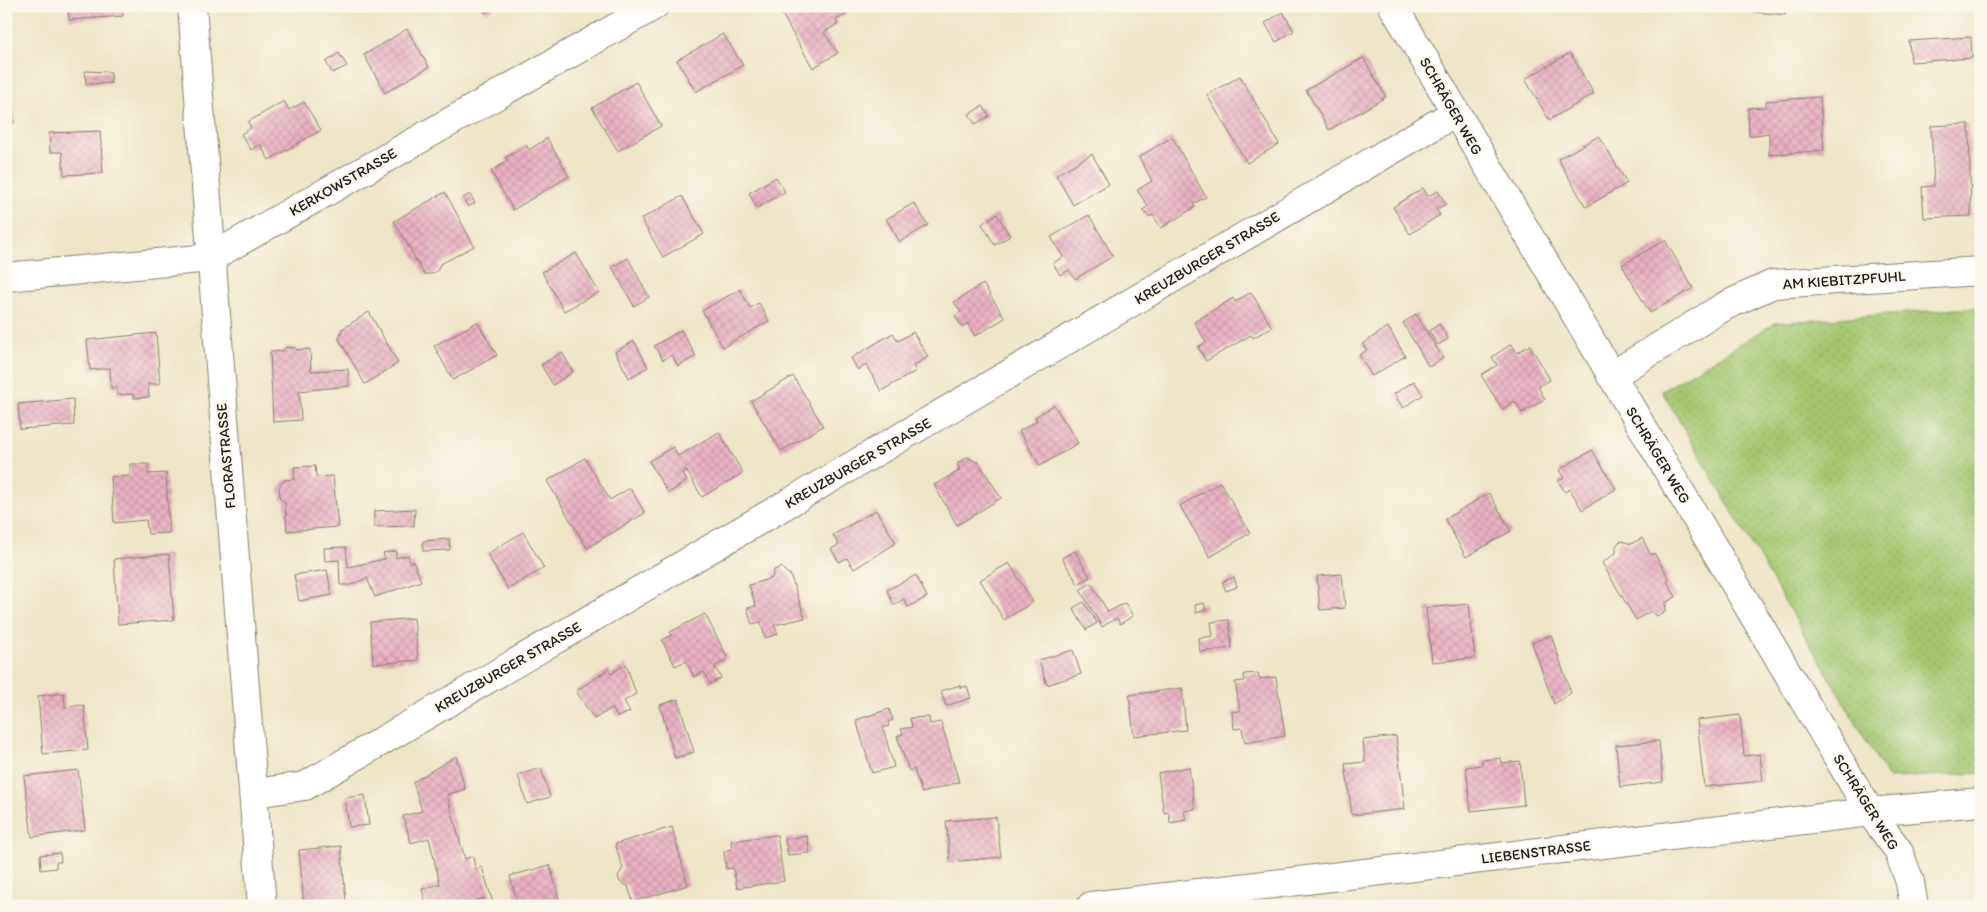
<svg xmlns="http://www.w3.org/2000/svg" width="1987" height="912" font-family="Itim,sans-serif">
<defs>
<pattern id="grass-dots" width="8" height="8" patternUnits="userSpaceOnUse" patternTransform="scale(1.25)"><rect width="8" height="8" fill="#a3c66f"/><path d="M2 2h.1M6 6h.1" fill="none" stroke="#8caa60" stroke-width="1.8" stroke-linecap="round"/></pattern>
<pattern id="building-cross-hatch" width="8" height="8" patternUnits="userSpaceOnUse" patternTransform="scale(1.25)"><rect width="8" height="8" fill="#eab0c3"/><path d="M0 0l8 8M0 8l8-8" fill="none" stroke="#c897a7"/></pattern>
</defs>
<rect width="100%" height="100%" fill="#fbf7ec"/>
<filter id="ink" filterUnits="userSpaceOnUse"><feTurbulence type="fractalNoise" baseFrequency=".02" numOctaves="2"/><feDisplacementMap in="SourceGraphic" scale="10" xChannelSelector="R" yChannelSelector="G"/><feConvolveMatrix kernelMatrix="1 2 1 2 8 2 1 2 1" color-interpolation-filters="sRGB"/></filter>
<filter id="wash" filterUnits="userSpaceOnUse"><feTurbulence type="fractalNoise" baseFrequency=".0096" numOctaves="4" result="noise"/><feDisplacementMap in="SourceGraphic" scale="20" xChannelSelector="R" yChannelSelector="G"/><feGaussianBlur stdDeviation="1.12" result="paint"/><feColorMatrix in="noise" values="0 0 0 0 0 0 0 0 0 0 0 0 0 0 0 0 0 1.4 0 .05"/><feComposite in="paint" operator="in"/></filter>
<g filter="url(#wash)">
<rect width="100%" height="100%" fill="#eee5c6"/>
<polygon fill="url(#grass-dots)" stroke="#607146" points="1981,307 1981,773 1888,778 1662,391 1775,323"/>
<g id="blocks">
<g fill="url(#building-cross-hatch)">
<polygon points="68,6 122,6 123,16 69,20"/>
<polygon points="482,6 497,6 485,13"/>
<polygon points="777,6 842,6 847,14 836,20 838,24 824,32 838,53 813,68"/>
<polygon points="1735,6 1786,6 1785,15 1734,10"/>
<polygon points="1283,12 1294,31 1276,42 1265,23"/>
<polygon points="407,29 429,67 385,93 364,55"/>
<polygon points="723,34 743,65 696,92 677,60"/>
<polygon points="1971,37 1972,58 1911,62 1909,41"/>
<polygon points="339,53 347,66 332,73 326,62"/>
<polygon points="1570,53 1594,94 1549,120 1525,79"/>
<polygon points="9,55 14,123 6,124 6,56"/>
<polygon points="1363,58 1386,97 1329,130 1306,90"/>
<polygon points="85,71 111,72 111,83 86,84"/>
<polygon points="1240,76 1279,144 1247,163 1207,95"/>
<polygon points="636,82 661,126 618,151 592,108"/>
<polygon points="1820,97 1824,150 1769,155 1769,133 1749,136 1748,108 1766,107 1766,101"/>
<polygon points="284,101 289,110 304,102 321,130 269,160 260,144 251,150 241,134 251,128 248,122"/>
<polygon points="983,106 989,116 975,124 969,114"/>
<polygon points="1969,124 1971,216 1924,218 1922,187 1934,186 1931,126"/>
<polygon points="100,131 103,173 64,175 62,152 50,152 49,133"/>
<polygon points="1599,136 1627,183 1586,207 1558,159"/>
<polygon points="1172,137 1206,197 1193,204 1195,207 1161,228 1153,215 1148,217 1143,210 1148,206 1137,190 1152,181 1139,157"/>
<polygon points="547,138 569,176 513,210 491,171 508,161 505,158 526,145 529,150"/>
<polygon points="1092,154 1109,184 1073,205 1056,175"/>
<polygon points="776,177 785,192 757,208 749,193"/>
<polygon points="1423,188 1428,196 1438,191 1446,204 1436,209 1440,215 1410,234 1393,207"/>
<polygon points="445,192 474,246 439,265 438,270 432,274 424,274 394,221"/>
<polygon points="470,194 475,203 468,207 463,198"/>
<polygon points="682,196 704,234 663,257 641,219"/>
<polygon points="914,203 928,225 900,242 886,219"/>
<polygon points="997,214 1010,236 995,245 982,224"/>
<polygon points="1089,215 1113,256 1075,279 1069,270 1060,275 1053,263 1063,257 1051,237"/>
<polygon points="1665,240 1693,288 1650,313 1622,265"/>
<polygon points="576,253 599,292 564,311 542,272"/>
<polygon points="628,258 649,297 634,306 612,267"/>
<polygon points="983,284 1005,318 975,336 967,323 962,327 955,316 961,312 954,302"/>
<polygon points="740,289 750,308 759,303 769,321 723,347 702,311"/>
<polygon points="1251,292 1272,327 1253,338 1251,335 1206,361 1198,347 1206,342 1194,322 1233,298 1235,302"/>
<polygon points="369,312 398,363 365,384 339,339 342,329"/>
<polygon points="1416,314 1443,358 1429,367 1403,323"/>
<polygon points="477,322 497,355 453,380 434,346"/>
<polygon points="1439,324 1448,339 1438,345 1429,331"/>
<polygon points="1388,327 1405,356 1372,376 1359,355 1367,350 1362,344"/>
<polygon points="681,330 696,356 678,366 672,355 663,360 654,346"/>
<polygon points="913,332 928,357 913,366 916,371 881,391 866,365 858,370 851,358 893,333 898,341"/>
<polygon points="156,333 160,384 148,384 149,397 134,398 133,394 117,395 117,387 111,388 110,368 90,370 87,340"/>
<polygon points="634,341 648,367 629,378 615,352"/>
<polygon points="1511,344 1517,353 1530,345 1550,380 1538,387 1545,399 1522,413 1515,401 1502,409 1481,375 1497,365 1492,357"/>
<polygon points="286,347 295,348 297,350 310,349 311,371 348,369 349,386 299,391 301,420 273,422 270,352 283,351"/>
<polygon points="562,352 573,372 553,385 541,365"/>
<polygon points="793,376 823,426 781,451 751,401"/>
<polygon points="1414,381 1423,395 1403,408 1394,394"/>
<polygon points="73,399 74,425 20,429 18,404"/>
<polygon points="1054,405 1078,443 1040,466 1019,431 1037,421 1035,417"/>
<polygon points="719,432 743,473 702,497 686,470 682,473 687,481 668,493 649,461 673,447 678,456"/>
<polygon points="1592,450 1616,489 1582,510 1570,489 1565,492 1558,481 1564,478 1559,470"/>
<polygon points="968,457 976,462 978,461 1001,498 957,525 934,485 959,471 958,463"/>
<polygon points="585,458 610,500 630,488 645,513 587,548 547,481"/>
<polygon points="130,464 148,464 148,474 166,473 169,533 148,534 146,520 114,523 111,477 130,476"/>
<polygon points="315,466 316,477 333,476 338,527 287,531 285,503 280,499 279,487 284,480 295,479 294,467"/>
<polygon points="1220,482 1250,533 1210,557 1180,506"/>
<polygon points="1489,493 1511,531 1466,557 1445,519"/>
<polygon points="415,509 414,526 374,527 374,511"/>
<polygon points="876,510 896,543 854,569 847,558 839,562 831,549 839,545 833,535"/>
<polygon points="523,532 544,568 508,589 487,554"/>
<polygon points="1642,538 1651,555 1654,553 1662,566 1669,579 1667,581 1676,597 1665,603 1666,609 1663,614 1657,616 1651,611 1636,620 1602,563 1616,553 1616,546 1619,542 1622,541 1631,544"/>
<polygon points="449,539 450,550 423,551 423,541"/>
<polygon points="346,547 348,567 385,559 383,553 396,551 396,558 408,555 410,563 413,561 421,581 375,597 367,578 350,585 340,585 339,560 325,561 324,548"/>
<polygon points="1075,551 1090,577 1078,584 1062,558"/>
<polygon points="169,554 174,620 118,624 114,559"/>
<polygon points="1009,563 1033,602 1004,620 980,580"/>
<polygon points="781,567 788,574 790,574 805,618 774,625 778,634 765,638 761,622 752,624 747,608 756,606 749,585 772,578 774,570"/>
<polygon points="327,570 332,595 299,601 294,575"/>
<polygon points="1342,574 1345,608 1320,610 1317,576"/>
<polygon points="916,575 927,597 908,607 904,599 894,605 887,590"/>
<polygon points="1234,577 1237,587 1226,591 1222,582"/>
<polygon points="1091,583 1108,612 1125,603 1133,616 1120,624 1117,618 1102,627 1080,590"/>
<polygon points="1084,602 1097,623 1086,630 1073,608"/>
<polygon points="1204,603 1206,610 1196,613 1195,605"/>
<polygon points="1469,604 1475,658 1432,662 1426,608"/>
<polygon points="705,614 728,659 715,666 721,678 710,684 704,672 694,677 686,661 675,666 662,640 672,635 670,632"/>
<polygon points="414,618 418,660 373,664 370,622"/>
<polygon points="1229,620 1232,648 1200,652 1199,638 1213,636 1211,622"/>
<polygon points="1551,635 1571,693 1554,704 1532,643"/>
<polygon points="1073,650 1081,674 1047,685 1039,660"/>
<polygon points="626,664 636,694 624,701 630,712 617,717 612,708 594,719 576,691 609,669 611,674"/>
<polygon points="1258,673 1259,679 1276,677 1285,736 1245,743 1242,728 1234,729 1232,712 1240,711 1235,682 1245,681 1244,674"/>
<polygon points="960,685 960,688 967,686 971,698 946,706 941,691"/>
<polygon points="1182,688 1186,730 1134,736 1129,695"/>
<polygon points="64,693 65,707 84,705 88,750 43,754 38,696"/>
<polygon points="678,699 694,752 675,758 660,705"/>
<polygon points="889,709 893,720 888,722 889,726 883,728 894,767 872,773 856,720"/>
<polygon points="1740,715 1744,756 1760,754 1763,781 1704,787 1697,720"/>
<polygon points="929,717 930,724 941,722 959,782 922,793 914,769 909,771 897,736 903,734 901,729 912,727 910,718"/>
<polygon points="1396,736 1405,809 1352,815 1345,764 1365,762 1363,740"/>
<polygon points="1659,741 1663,782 1620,787 1616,745"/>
<polygon points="456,756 465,789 447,795 465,859 473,856 475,869 482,867 494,906 485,906 484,898 459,906 426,906 422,889 440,884 429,838 411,843 403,816 422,811 413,782"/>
<polygon points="1501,758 1502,763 1520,761 1524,805 1471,811 1466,767 1482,765 1482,760"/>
<polygon points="1189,767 1195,809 1184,811 1186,820 1170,823 1169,812 1164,813 1158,773"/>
<polygon points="541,768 550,797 527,804 518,775"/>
<polygon points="78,770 85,830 32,837 24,776"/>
<polygon points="365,795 369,825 349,827 345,798"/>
<polygon points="996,817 1001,857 950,862 946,821"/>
<polygon points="672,827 688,885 633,902 628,886 620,882 618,876 623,868 615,844"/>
<polygon points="777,835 784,881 737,888 733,868 726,869 724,851 732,849 731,841"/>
<polygon points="807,836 810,853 788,855 785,839"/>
<polygon points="341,846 346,902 361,901 361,906 304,906 299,850"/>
<polygon points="60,853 61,862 56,862 56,868 41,870 40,855"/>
<polygon points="550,865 561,906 518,906 510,876"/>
</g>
</g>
</g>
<g filter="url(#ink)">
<use href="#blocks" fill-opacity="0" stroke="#858071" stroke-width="1"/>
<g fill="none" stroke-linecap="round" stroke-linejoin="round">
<defs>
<g id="minor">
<polyline points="192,6 262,906"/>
<polyline points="1393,6 1870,812 1898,850 1910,882 1914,906"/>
<polyline points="6,277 210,258 654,6"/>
<polyline points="1611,376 1725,306 1773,284 1981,271"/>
<polyline points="254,793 305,786 1455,113"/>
<polyline points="1091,906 1870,812 1981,802"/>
</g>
</defs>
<use href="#minor" stroke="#858071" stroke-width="30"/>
<use href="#minor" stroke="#fff" stroke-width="28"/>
</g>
</g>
<g text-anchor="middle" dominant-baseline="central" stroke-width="4.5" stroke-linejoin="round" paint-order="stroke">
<g font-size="15" fill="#1c1c1c" stroke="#fbf7ec">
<text transform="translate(1451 106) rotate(60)">SCHRÄGER WEG</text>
<text transform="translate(343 182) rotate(-30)">KERKOWSTRASSE</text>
<text transform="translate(1207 258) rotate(-31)">KREUZBURGER STRASSE</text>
<text transform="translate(1844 280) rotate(-4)">AM KIEBITZPFUHL</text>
<text transform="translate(1658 455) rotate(59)">SCHRÄGER WEG</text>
<text transform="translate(226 456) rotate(-95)">FLORASTRASSE</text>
<text transform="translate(858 463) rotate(-30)">KREUZBURGER STRASSE</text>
<text transform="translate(508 667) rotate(-30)">KREUZBURGER STRASSE</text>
<text transform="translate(1866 802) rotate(58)">SCHRÄGER WEG</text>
<text transform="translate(1536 852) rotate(-7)">LIEBENSTRASSE</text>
</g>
</g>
<rect width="1987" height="912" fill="none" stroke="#fbf7ec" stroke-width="25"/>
</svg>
